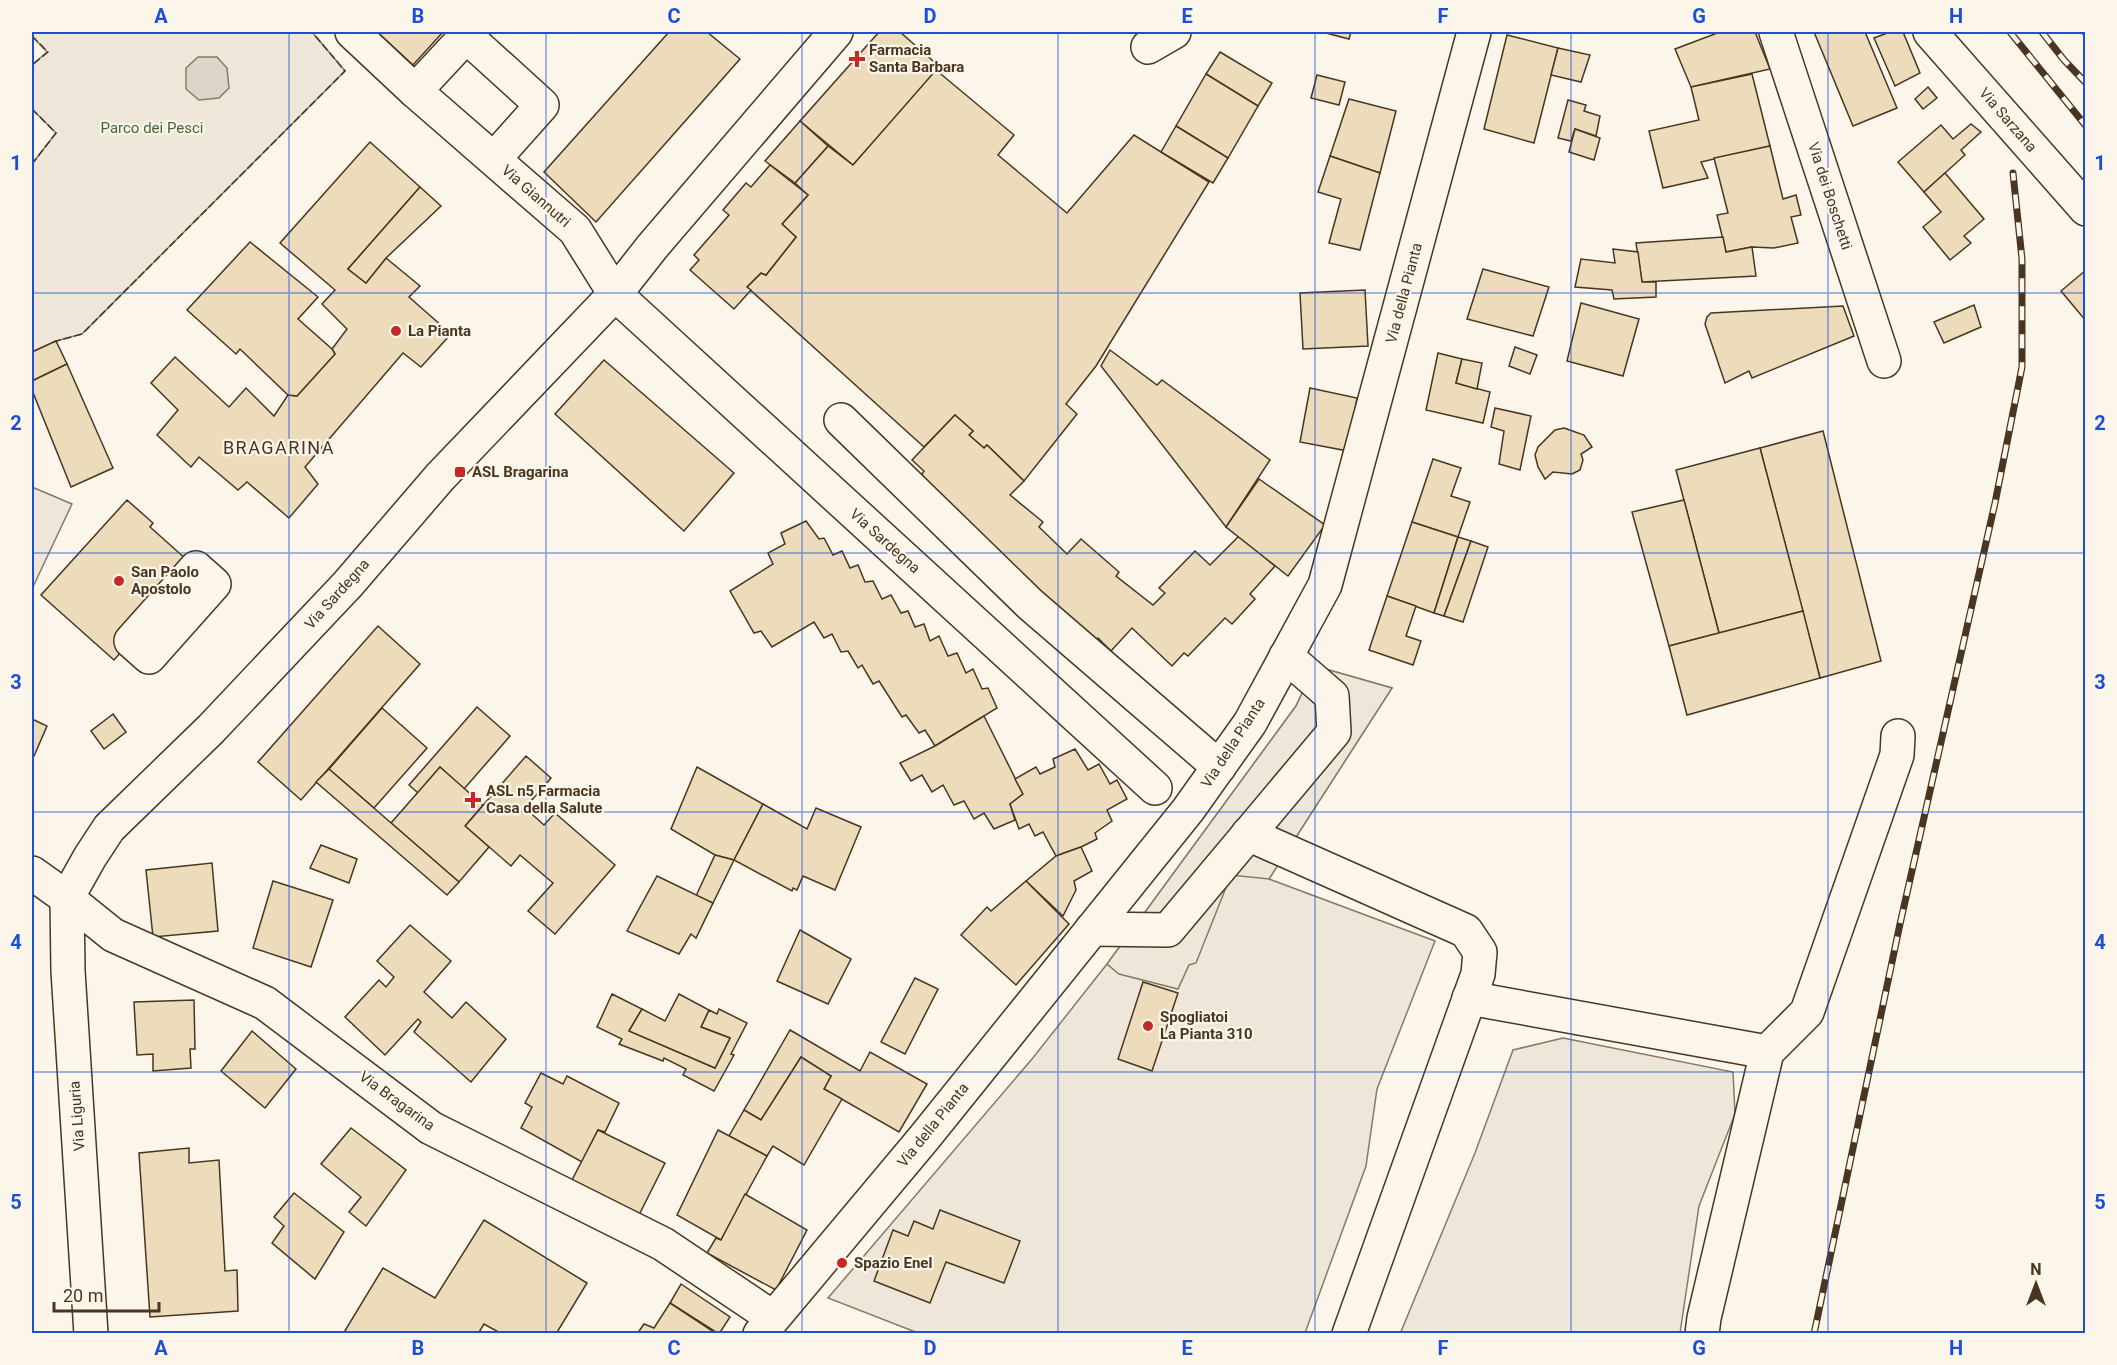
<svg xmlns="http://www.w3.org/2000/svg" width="2117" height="1365" font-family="Roboto,sans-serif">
<rect width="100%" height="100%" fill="#fbf6e9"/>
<g fill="#ede6d9" stroke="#887966" stroke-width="1.5">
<polygon points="32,32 312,32 345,71 82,334 56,341 32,352 32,164 56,133 32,109 32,65 47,52 32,36"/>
<polygon points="32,487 72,504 32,589"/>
<polygon points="1315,666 1392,688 1269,879 1435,941 1377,1089 1366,1166 1305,1333 918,1333 828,1298 1032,1059 1107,964 1296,706"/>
</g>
<g fill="#ede7d9" stroke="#887966" stroke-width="1.5">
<polygon points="1315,666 1392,688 1269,879 1231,875 1196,963 1189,965 1178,989 1119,974 1107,964 1296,706"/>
<polygon points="1563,1038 1733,1072 1735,1114 1699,1206 1680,1333 1400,1334 1475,1153 1513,1050"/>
</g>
<polygon fill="#dcd4c6" stroke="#887966" stroke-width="1.5" points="198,57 217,57 227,68 229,88 219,98 199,100 186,89 186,68"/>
<g fill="#ecdcbc" stroke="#4a3520" stroke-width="1.5">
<polygon points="377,32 443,32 413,65"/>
<polygon points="669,32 707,32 740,59 596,222 544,172"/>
<polygon points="879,32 900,32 940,67 853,165 800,121"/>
<polygon points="1322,32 1351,32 1349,39"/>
<polygon points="1720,32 1755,32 1770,69 1691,87 1675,49"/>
<polygon points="1814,32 1865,32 1897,108 1853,126"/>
<polygon points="1890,32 1903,32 1920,73 1895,86 1874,38"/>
<polygon points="1507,35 1558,48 1534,143 1484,129"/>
<polygon points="1558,48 1590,55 1581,82 1551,75"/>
<polygon points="1220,52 1272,83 1258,106 1206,74"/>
<polygon points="936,70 1014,135 998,155 1067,213 1134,135 1209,182 1096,366 1066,404 1077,414 1024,481 987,445 984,448 969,435 973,431 955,415 924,447 747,287 761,273 766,275 796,237 782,224 808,195 795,183 828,146 853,165"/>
<polygon points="1206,74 1258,106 1228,158 1176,126"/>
<polygon points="1752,74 1770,146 1701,162 1708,178 1663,188 1649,131 1699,120 1691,87"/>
<polygon points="1317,75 1345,82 1339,105 1311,98"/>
<polygon points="1928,87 1937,98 1923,109 1915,99"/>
<polygon points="1349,99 1396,111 1380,173 1330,156"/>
<polygon points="1568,100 1586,105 1584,111 1600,116 1596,136 1575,129 1571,141 1558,138"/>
<polygon points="800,121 828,146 795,183 765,161"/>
<polygon points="1971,124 1981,132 1961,150 1965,155 1924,192 1898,162 1941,125 1953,139"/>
<polygon points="1176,126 1228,158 1213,183 1161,152"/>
<polygon points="1575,129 1600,138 1594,160 1569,152"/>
<polygon points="370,142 420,187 348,269 366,283 386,258 420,286 409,297 451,334 421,367 403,353 305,467 318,484 289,518 247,482 238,490 199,457 191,467 157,435 178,410 151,383 175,357 229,407 246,388 274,416 288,395 297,396 335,354 332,349 347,329 322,304 335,290 280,243"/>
<polygon points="1770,146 1783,199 1796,195 1801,215 1791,217 1798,243 1774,248 1752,247 1726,252 1717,215 1728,213 1714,158"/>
<polygon points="1330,156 1380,173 1360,250 1329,243 1341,199 1318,192"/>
<polygon points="770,165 808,195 782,224 796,237 766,275 761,273 747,287 751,290 734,309 690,270 699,260 694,255 729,215 723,210 746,183 751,187"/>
<polygon points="1945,173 1984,219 1964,236 1971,243 1950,260 1923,227 1941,212 1924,192"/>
<polygon points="420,187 441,206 386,258 366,283 348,269"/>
<polygon points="1723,237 1726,252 1752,247 1756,276 1642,282 1636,243"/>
<polygon points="250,242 318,297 298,319 332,349 335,354 297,396 288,395 240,349 236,354 187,310"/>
<polygon points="1613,249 1638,252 1642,282 1656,282 1656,297 1614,299 1612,290 1575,287 1581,259 1615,263"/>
<polygon points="1483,269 1549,287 1533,336 1467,319"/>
<polygon points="2086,270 2086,321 2061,291"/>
<polygon points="1365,290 1368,346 1303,349 1300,293"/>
<polygon points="1581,303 1639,319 1623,376 1567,361"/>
<polygon points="1974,305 1981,327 1944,343 1934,322"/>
<polygon points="1843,306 1854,336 1752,378 1749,371 1725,383 1705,324 1707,317 1711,313"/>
<polygon points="56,341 67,364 32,381 32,352"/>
<polygon points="1515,347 1537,355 1530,374 1509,366"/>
<polygon points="1110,350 1157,385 1162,380 1270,460 1226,527 1101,366"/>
<polygon points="1438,353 1462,359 1456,383 1490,392 1483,423 1426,410"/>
<polygon points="1462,359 1482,363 1477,389 1456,383"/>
<polygon points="604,360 734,473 684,531 555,414"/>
<polygon points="67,364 113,468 71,487 32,390 32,381"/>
<polygon points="1310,388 1357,398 1348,451 1300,442"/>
<polygon points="1495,408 1531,416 1520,470 1499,464 1504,431 1491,427"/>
<polygon points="955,415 973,431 969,435 984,448 987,445 1024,481 1010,495 1043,522 1039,527 1067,554 1081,539 1119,572 1116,576 1153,605 1165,593 1159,588 1195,551 1210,565 1239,536 1275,566 1250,594 1255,599 1232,624 1225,618 1188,656 1184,653 1172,666 1132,628 1111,651 1098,638 1093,643 1002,564 1007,558 984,536 978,542 953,518 959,511 919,478 924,471 912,460"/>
<polygon points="1564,428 1584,435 1592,447 1581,454 1583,460 1580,470 1572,474 1553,472 1545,479 1538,467 1535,455 1538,447 1555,430"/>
<polygon points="1823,431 1881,661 1820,678 1760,448"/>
<polygon points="1760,448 1803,611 1719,633 1676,470"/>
<polygon points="1433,459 1461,468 1451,496 1470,502 1458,537 1412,522"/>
<polygon points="1259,479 1325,525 1288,576 1226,527"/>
<polygon points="127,500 153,523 150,527 196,568 114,660 41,595"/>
<polygon points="1684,500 1719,633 1669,646 1632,512"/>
<polygon points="806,521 819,539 824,538 833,555 842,551 850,568 858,565 865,582 873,581 882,599 891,595 901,613 908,611 915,627 924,624 930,641 939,636 948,656 957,653 966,673 973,669 982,689 988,688 997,708 935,746 925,730 919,733 906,715 902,717 879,681 873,684 862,665 858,668 848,651 841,652 832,634 824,638 814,622 772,647 761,631 754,633 730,591 773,564 768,553 785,544 781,533"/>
<polygon points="1412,522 1458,537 1434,613 1387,596"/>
<polygon points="1458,537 1471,541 1444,616 1434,613"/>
<polygon points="1471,541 1488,547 1463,622 1444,616"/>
<polygon points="1387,596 1416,606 1406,636 1421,641 1413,665 1369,650"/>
<polygon points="1803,611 1820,678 1687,715 1669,646"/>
<polygon points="378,626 420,664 301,800 258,762"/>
<polygon points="477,707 510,736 464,789 440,767 418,793 409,785"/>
<polygon points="382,708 427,748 374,808 329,769"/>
<polygon points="113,714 126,732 104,749 91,731"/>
<polygon points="984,716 1023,794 1010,804 1015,820 994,829 984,813 974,819 964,801 954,805 943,785 932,792 922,775 911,781 900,763 935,746"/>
<polygon points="32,719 47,726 34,756 32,755"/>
<polygon points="1075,749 1088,770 1099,764 1110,784 1117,780 1127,799 1107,810 1112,821 1095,833 1097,839 1081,847 1056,856 1043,832 1035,836 1029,824 1019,829 1010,804 1023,794 1015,779 1036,767 1040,774 1055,767 1053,759"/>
<polygon points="526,756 551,778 525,808 544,825 555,813 615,865 555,934 528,911 553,883 520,855 511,866 465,826"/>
<polygon points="440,767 483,805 465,826 489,847 459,882 391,823"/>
<polygon points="697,767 763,804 734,860 715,855 671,829"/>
<polygon points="329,769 459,882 447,895 316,782"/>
<polygon points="763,804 807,829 816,808 861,827 835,890 803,876 797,890 793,888 792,891 734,860"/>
<polygon points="321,845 357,859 349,883 310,868"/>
<polygon points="1081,847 1092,871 1074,881 1076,890 1063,916 1026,881 1056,856"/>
<polygon points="715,855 734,860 713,903 696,896"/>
<polygon points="212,863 218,931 153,937 146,870"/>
<polygon points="657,876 713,903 696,938 691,934 679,954 627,931"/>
<polygon points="273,881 333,900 311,967 253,948"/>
<polygon points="1026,881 1069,924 1016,985 961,935 987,907 991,911"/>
<polygon points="410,925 451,961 424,992 452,1018 466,1002 506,1039 471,1082 414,1032 421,1022 418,1019 385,1055 345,1017 379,980 386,987 394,977 377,961"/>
<polygon points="800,930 851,959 828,1004 777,981"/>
<polygon points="915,978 938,989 905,1054 881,1042"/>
<polygon points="1143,982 1178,993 1152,1071 1118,1059"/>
<polygon points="612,994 642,1009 629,1031 715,1068 730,1038 701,1027 709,1010 717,1014 719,1009 747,1023 731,1054 734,1055 714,1091 683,1075 686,1069 664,1058 663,1061 619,1044 622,1039 597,1027"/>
<polygon points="679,994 709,1010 701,1027 730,1038 715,1068 629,1031 642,1009 665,1021"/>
<polygon points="194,1000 195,1049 190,1049 191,1068 153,1071 153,1054 137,1055 134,1002"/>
<polygon points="790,1030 860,1071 870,1052 927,1084 899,1132 824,1089 831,1076 801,1057 761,1120 744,1110"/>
<polygon points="252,1031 296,1069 265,1108 221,1071"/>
<polygon points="801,1057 831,1076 824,1089 842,1099 804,1165 773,1146 767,1156 729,1136 744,1110 761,1120"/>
<polygon points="541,1073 563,1084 567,1076 619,1103 605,1132 598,1130 582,1162 521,1128 532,1107 525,1103"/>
<polygon points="351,1128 406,1170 366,1226 349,1212 361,1197 321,1164"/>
<polygon points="598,1130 665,1163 639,1215 572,1180"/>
<polygon points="718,1130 767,1156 721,1240 677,1215"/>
<polygon points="189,1148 189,1163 219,1160 225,1271 237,1270 238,1311 150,1317 139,1153"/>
<polygon points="294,1193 344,1232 315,1279 272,1243 284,1226 274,1217"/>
<polygon points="745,1194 807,1230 776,1290 707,1253 716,1238 721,1240"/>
<polygon points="940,1210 1020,1241 1004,1283 946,1262 930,1303 874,1281 893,1230 908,1236 914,1221 933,1229"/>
<polygon points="484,1220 587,1283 556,1334 502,1334 484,1324 478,1334 343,1334 383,1268 435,1298"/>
<polygon points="681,1284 730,1317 719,1334 670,1303"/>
<polygon points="670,1303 717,1334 637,1334 644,1324 654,1328"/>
</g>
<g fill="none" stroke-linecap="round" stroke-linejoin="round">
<defs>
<g id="minor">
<polyline points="352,32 415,91 575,230 615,294 1155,788"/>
<polyline points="1776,32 1884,361"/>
<polyline points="466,36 542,105 494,159"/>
<polyline points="1148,47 1174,32"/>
<polyline points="415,91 470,32"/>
<polyline points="841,420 1030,604 1219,767"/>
<polygon points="196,568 214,584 149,657 131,641"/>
<polyline points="1248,834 1466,931 1480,952 1478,974 1349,1334"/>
<polyline points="32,873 67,898 113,935 265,1003 431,1128 663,1244 772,1317"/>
<polyline points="1092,929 1168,930 1334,732 1332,696 1286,656"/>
<polyline points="1469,998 1767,1052 1807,1012 1897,755 1898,736"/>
<polyline points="91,1334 68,971 67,898 90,857 109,828 211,729 348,584 440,477 615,294 652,247 836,32"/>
<polyline points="760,1334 924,1138 1188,810 1250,723 1325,585 1474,32"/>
<polyline points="1702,1334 1704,1318 1767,1052"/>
</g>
<polyline id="major" points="1930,32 2086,209"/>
</defs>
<use href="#minor" stroke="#4a3520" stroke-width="36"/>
<use href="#major" stroke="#4a3520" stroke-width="36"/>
<use href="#minor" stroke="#fbf6e9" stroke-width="33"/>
<use href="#major" stroke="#fbf6e9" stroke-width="33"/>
<defs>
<g id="rail">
<polyline points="2010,32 2086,126"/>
<polyline points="2042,32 2064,60 2086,83"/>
<polyline points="2085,32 2086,32"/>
<polyline points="1814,1334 1900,924 1995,503 2022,367 2022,259 2013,173"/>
</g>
</defs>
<use href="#rail" stroke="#4a3520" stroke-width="7"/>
<use href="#rail" stroke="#fbf6e9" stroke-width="4.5" stroke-dasharray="14" stroke-linecap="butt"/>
<g stroke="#4a3520" stroke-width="1.5" stroke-dasharray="8 3" stroke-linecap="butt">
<polyline points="32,36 48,52 32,65"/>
<polyline points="32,109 56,133 32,164"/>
<polyline points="53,342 82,334 345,71 312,32"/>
</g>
</g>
<path fill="none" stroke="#1d4ed8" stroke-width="1.5" stroke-opacity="0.55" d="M289,32v1302M546,32v1302M802,32v1302M1058,32v1302M1315,32v1302M1571,32v1302M1828,32v1302M32,293h2054M32,553h2054M32,812h2054M32,1072h2054"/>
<g fill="#c62828" stroke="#fbf6e9" stroke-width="2">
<path d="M854 50h6v6h6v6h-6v6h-6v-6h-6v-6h6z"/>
<circle cx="396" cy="331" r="6"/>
<rect x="454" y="466" width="12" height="12" rx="3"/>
<circle cx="119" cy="581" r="6"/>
<path d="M470 791h6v6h6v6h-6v6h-6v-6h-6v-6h6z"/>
<circle cx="1148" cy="1026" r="6"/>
<circle cx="842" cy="1263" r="6"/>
</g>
<g text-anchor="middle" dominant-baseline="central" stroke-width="4.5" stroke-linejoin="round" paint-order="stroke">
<g font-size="15" font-weight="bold" fill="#4a3520" stroke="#fbf6e9" text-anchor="start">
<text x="869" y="50">Farmacia<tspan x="869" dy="17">Santa Barbara</tspan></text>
<text x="408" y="331">La Pianta</text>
<text x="472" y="472">ASL Bragarina</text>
<text x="131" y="572">San Paolo<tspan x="131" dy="17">Apostolo</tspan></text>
<text x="486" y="791">ASL n5 Farmacia<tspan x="486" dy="17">Casa della Salute</tspan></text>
<text x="1160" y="1017">Spogliatoi<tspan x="1160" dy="17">La Pianta 310</tspan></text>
<text x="854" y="1263">Spazio Enel</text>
</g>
<g font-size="15" fill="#4a3520" stroke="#fbf6e9">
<text transform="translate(2008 120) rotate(49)">Via Sarzana</text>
<text transform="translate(536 196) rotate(41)">Via Giannutri</text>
<text transform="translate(1830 196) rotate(72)">Via dei Boschetti</text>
<text transform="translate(1404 293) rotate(-75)">Via della Pianta</text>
<text transform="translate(885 541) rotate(42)">Via Sardegna</text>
<text transform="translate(337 594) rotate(-48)">Via Sardegna</text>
<text transform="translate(1233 743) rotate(-57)">Via della Pianta</text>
<text transform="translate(397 1101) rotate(36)">Via Bragarina</text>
<text transform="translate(77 1116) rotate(-94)">Via Liguria</text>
<text transform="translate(933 1125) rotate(-51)">Via della Pianta</text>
</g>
<g font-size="15" fill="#436837" stroke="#fbf6e9">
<text x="152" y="128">Parco dei Pesci</text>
</g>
<g font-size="18" letter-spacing="1.5" fill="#4a3520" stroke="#fbf6e9">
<text x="279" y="447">BRAGARINA</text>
</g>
</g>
<rect width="2117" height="1365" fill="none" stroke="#fbf6e9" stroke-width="66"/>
<g transform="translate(2036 1284)" stroke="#fbf6e9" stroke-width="4.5" paint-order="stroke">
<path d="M0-4.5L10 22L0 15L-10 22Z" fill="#4a3520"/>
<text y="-9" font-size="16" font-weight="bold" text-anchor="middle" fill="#4a3520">N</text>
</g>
<path d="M54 1302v9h105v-9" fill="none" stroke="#4a3520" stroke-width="3"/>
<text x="63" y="1302" font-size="18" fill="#4a3520" stroke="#fbf6e9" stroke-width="4.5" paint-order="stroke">20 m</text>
<rect x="33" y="33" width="2051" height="1299" fill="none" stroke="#1d4ed8" stroke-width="2"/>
<g font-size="20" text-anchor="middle" font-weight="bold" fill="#1d4ed8">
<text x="161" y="23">A</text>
<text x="418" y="23">B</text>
<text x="674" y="23">C</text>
<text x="930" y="23">D</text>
<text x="1187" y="23">E</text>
<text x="1443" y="23">F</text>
<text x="1699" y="23">G</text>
<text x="1956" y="23">H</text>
<text x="16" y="170">1</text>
<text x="2100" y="170">1</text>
<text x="16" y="430">2</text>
<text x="2100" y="430">2</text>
<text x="16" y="689">3</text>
<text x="2100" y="689">3</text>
<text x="16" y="949">4</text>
<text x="2100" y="949">4</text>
<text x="16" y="1209">5</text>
<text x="2100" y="1209">5</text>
<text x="161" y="1355">A</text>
<text x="418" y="1355">B</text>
<text x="674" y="1355">C</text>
<text x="930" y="1355">D</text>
<text x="1187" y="1355">E</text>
<text x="1443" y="1355">F</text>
<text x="1699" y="1355">G</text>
<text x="1956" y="1355">H</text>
</g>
</svg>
